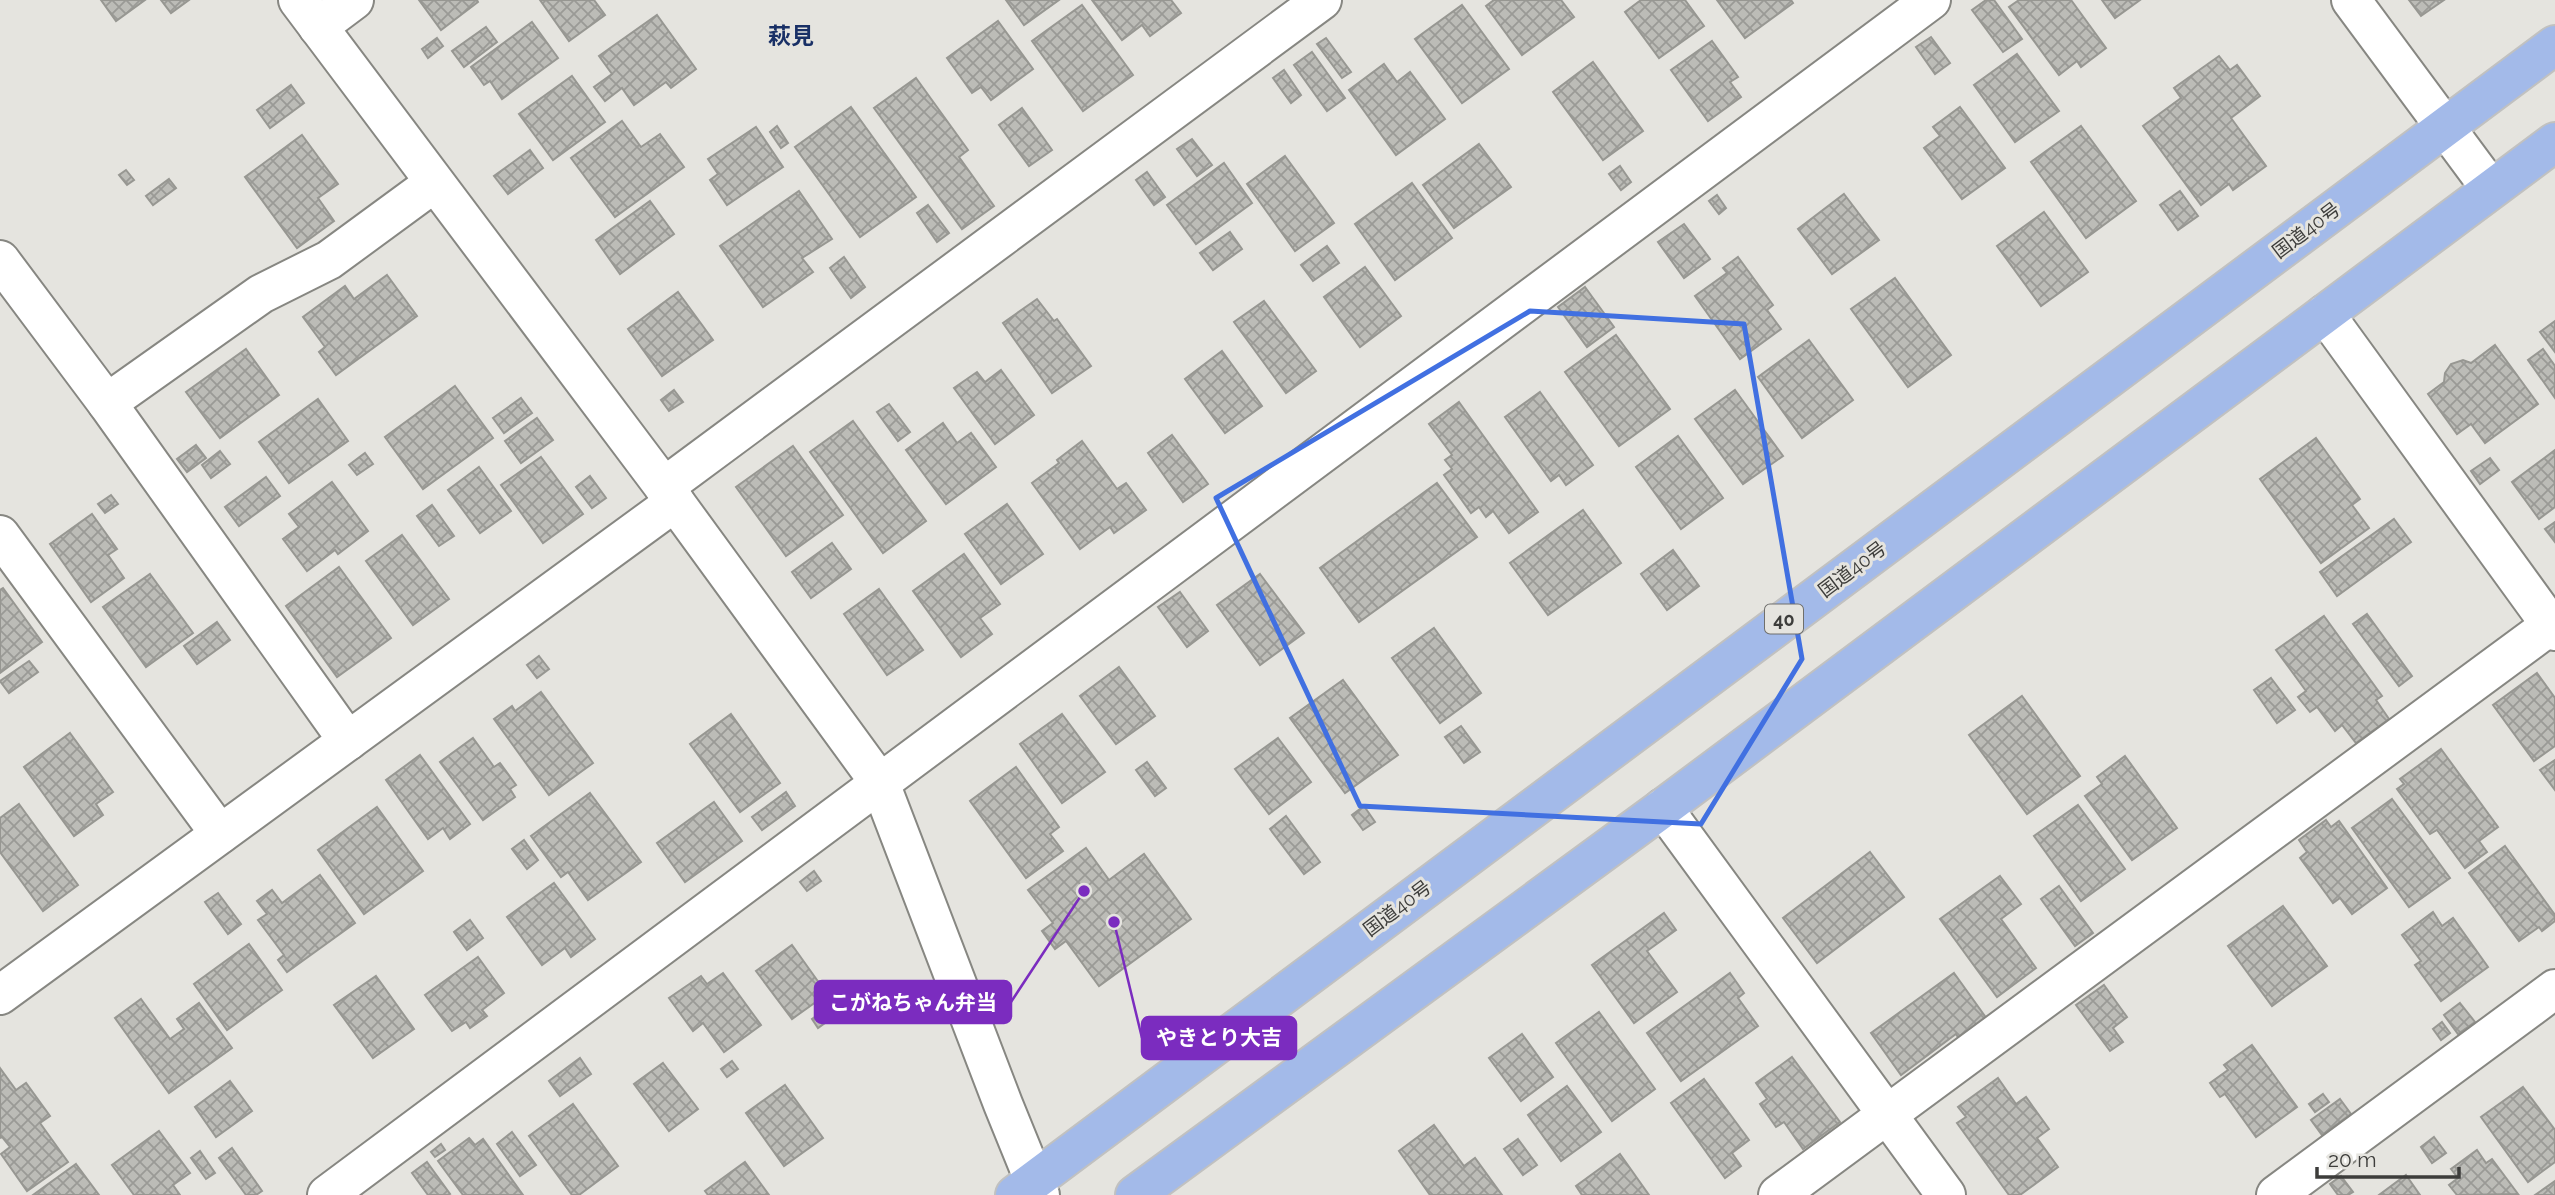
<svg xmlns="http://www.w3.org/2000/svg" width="2555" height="1195" font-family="Raleway,'Noto Sans JP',sans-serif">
<defs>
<pattern id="building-cross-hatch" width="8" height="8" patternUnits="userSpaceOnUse" patternTransform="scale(1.75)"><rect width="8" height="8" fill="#bcbcb7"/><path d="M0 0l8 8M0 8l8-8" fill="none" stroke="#9a9a96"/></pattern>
</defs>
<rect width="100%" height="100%" fill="#e5e4df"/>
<g fill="url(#building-cross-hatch)" stroke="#979792" stroke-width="2">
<polygon points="101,0 145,0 116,21"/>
<polygon points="161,0 189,0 171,13"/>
<polygon points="419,0 477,0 478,2 441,30"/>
<polygon points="540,0 594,0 605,15 569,41"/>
<polygon points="1006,0 1059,0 1024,25"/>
<polygon points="1092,0 1171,0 1181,13 1150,36 1142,25 1122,40"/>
<polygon points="1494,0 1561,0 1574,17 1522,55 1486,6"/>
<polygon points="1641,0 1685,0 1704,26 1659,58 1625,12"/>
<polygon points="1717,0 1791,0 1793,3 1745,38"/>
<polygon points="1986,0 1994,0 2022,39 2003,52 1972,10"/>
<polygon points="2019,0 2071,0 2106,48 2081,67 2077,61 2059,75 2009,7"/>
<polygon points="2102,0 2140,0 2115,18"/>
<polygon points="2409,0 2444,0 2421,16"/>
<polygon points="1082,5 1133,75 1083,111 1032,41"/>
<polygon points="1462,5 1509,69 1462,103 1415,39"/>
<polygon points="657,15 696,69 671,88 666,82 634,105 622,88 605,101 594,87 612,74 599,56"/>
<polygon points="998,21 1033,69 991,100 981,87 972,93 947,58"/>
<polygon points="532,22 558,58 502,99 490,81 484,85 471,67"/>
<polygon points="486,27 497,42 464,67 452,51"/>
<polygon points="1931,37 1950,63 1935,74 1916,47"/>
<polygon points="437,38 443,46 428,58 422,49"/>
<polygon points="1326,38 1351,72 1342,78 1317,44"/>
<polygon points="1712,41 1738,77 1730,82 1741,97 1708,121 1671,70"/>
<polygon points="1312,52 1345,98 1327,111 1294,65"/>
<polygon points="2017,54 2059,111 2015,142 1974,85"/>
<polygon points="2219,56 2230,70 2237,65 2260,96 2231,118 2266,166 2233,190 2229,184 2201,205 2143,126 2181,98 2174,88"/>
<polygon points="1593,62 1643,131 1603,160 1553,92"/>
<polygon points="1384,64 1397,82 1410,72 1445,119 1396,155 1349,90"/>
<polygon points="1284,70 1301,95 1291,103 1273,78"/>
<polygon points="572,76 605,122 553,160 519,114"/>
<polygon points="916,78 968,150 959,157 994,206 962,229 874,108"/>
<polygon points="291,85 304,103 270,128 257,110"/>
<polygon points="851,107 916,197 860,237 795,147"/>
<polygon points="1960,107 2005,168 1962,199 1924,148 1940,136 1933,127"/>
<polygon points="1022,108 1052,150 1029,166 999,125"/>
<polygon points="622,121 641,147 660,134 684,167 615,217 571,158"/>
<polygon points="777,126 788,143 781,148 770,132"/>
<polygon points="2081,126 2136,201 2086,238 2031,162"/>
<polygon points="756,127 783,167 727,205 710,180 718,174 708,159"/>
<polygon points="302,135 338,184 318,198 334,221 297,248 245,177"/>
<polygon points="1192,139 1212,165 1197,176 1177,149"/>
<polygon points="1479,144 1511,187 1454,228 1423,185"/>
<polygon points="530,150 543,168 508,194 494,176"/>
<polygon points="1285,156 1334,223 1295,251 1247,184"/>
<polygon points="1224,163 1252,203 1196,244 1167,205"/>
<polygon points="1620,166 1631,182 1621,190 1609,174"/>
<polygon points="126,170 134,180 127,185 119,175"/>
<polygon points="1147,172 1165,197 1154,205 1136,180"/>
<polygon points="169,179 176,188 153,205 146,196"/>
<polygon points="1412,183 1452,238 1395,280 1355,224"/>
<polygon points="799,191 832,239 802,258 813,272 763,307 720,246"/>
<polygon points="2180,191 2198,216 2178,230 2160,205"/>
<polygon points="1844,194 1879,240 1832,274 1798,229"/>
<polygon points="1717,195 1726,208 1719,214 1709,201"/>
<polygon points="650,201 674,234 620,274 596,240"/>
<polygon points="928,205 949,233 937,242 917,213"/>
<polygon points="2044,212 2088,272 2041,306 1997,246"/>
<polygon points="1684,224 1710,259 1684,278 1658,242"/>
<polygon points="1230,232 1242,249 1213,270 1200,253"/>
<polygon points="1327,246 1339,263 1313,281 1301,265"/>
<polygon points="844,257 865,287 851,298 830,268"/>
<polygon points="1738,257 1773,305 1767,310 1781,329 1740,359 1695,296 1727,273 1723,268"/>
<polygon points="1365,267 1401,316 1360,347 1324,297"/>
<polygon points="387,275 417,316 336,375 319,352 325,347 303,317 345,286 354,299"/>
<polygon points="1895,278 1951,355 1908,387 1851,309"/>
<polygon points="1585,287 1614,327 1587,347 1558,307"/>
<polygon points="678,292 713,340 662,376 628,329"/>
<polygon points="1037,299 1054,321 1057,319 1091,366 1052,393 1003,323"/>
<polygon points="1264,301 1316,371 1286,393 1234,322"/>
<polygon points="2555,321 2555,352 2540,332"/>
<polygon points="1616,335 1670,409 1619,446 1565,372"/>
<polygon points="1809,340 1853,400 1802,438 1758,377"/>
<polygon points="2495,345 2538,404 2485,443 2471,424 2457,434 2428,394 2444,382 2445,373 2451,364 2463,360 2471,363"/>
<polygon points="246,349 279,395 220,438 186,392"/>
<polygon points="2543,349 2555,366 2555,398 2528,360"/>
<polygon points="1222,351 1262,406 1225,433 1185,379"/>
<polygon points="1001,370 1034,415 995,444 954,388 977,372 985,382"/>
<polygon points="455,386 493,438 423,489 385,437"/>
<polygon points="674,390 683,402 669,411 661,400"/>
<polygon points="1735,390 1783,456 1743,484 1695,419"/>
<polygon points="1540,392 1593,465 1566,485 1559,475 1551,481 1505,417"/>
<polygon points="521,398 532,413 504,433 493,418"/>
<polygon points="318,399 348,441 289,483 259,442"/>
<polygon points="1459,402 1538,512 1509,533 1493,511 1486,517 1479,507 1471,513 1444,475 1452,469 1445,460 1452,455 1429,424"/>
<polygon points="889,404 910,432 898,441 877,412"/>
<polygon points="537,418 553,440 521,463 505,441"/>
<polygon points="853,421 926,521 883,553 810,452"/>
<polygon points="943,423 957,443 971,433 996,467 946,504 906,450"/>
<polygon points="1172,435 1208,484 1183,502 1148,453"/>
<polygon points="1678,436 1723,498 1681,529 1636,467"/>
<polygon points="2316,438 2360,499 2352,505 2369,528 2321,563 2260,479"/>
<polygon points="1082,441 1117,489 1126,483 1146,510 1114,533 1110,527 1080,549 1032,483 1059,463 1057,460"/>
<polygon points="196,445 206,458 187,472 177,459"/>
<polygon points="793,446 843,515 786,556 736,487"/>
<polygon points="2555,450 2555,507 2539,519 2512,482"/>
<polygon points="220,451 230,464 211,478 202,465"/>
<polygon points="365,453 373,464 357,475 349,465"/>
<polygon points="541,457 583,514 543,543 501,485"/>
<polygon points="2490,458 2499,470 2480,484 2471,471"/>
<polygon points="479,467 511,511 480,533 448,490"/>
<polygon points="590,476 606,498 592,508 576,487"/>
<polygon points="266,477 280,496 239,526 225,507"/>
<polygon points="332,482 368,531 338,554 335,550 307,571 283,539 299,527 289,514"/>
<polygon points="1437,483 1477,537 1359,622 1320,568"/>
<polygon points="111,495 118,504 105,513 98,504"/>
<polygon points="1007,504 1043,554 1001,584 965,534"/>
<polygon points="432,505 454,536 439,546 417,516"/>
<polygon points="1583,510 1621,563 1548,615 1510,563"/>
<polygon points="92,514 117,549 108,555 124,578 91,602 50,544"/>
<polygon points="2394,519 2411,542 2337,596 2320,572"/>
<polygon points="2555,522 2555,542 2545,529"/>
<polygon points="402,535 449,599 413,625 366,561"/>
<polygon points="832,543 851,569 811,598 792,572"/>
<polygon points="1673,550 1699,586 1667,610 1641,574"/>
<polygon points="964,554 1000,604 980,618 992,634 961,657 913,591"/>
<polygon points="339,567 391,638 337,677 286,606"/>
<polygon points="150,574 193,633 146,667 103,607"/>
<polygon points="1260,574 1304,633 1260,665 1217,605"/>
<polygon points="3,588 42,642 0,673 0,590"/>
<polygon points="879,589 923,650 887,675 844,614"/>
<polygon points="1180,592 1208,631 1187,647 1158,607"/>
<polygon points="2367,614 2412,676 2399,686 2353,624"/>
<polygon points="2324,616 2382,696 2376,700 2389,719 2356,743 2342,725 2335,731 2317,707 2310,712 2298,697 2306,691 2276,650"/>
<polygon points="217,622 230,640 197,664 184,646"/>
<polygon points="1434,628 1481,693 1440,723 1392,658"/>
<polygon points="539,656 549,669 537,678 527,665"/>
<polygon points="29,661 38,672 9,693 0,681"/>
<polygon points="1119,667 1155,716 1116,744 1080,696"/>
<polygon points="2537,673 2555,698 2555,746 2534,761 2493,705"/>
<polygon points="2271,678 2295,710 2277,723 2254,690"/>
<polygon points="1343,680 1398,755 1345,793 1290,718"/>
<polygon points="541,692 593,763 549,795 494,719 512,706 515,711"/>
<polygon points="2022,696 2080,776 2027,814 1969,735"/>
<polygon points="731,714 780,783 740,812 690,744"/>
<polygon points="1062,714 1105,772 1062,803 1020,744"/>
<polygon points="1461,726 1480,752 1464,763 1445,737"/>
<polygon points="70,733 113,792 96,804 103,815 74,836 24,767"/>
<polygon points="473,738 494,767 500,763 516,785 510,789 515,797 483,820 440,762"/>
<polygon points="1278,738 1311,782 1269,814 1235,769"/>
<polygon points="2441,749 2498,827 2479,841 2487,852 2465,868 2437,830 2430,834 2397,789 2404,784 2400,779"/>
<polygon points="420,755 470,824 450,839 443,828 428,839 386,780"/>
<polygon points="2125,756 2177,828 2132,860 2085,796 2102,784 2097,777"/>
<polygon points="2555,760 2555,790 2540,770"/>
<polygon points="1147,762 1166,788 1155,796 1136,770"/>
<polygon points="1016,767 1059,827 1050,834 1063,851 1026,878 970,801"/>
<polygon points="786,792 795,806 762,830 752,817"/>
<polygon points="590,793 641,862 588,900 568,872 561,877 531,836"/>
<polygon points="2392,799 2450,878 2409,907 2352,828"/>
<polygon points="714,802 742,841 685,882 657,843"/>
<polygon points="19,804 78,885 43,911 0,852 0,818"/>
<polygon points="2078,805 2125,869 2081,901 2034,836"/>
<polygon points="1364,806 1375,822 1363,830 1352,815"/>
<polygon points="377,807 423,871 364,914 318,850"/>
<polygon points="1286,816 1320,862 1304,874 1270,829"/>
<polygon points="2326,820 2331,827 2339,821 2387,888 2352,914 2340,898 2333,903 2300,858 2307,852 2299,840"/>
<polygon points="524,840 538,860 527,869 512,849"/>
<polygon points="2505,846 2555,915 2555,921 2542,931 2539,927 2519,941 2469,873"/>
<polygon points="1086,848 1109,880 1144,854 1191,919 1099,986 1066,941 1055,949 1042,931 1053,923 1028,890"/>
<polygon points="1870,852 1904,897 1817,963 1783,918"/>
<polygon points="814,871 821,881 807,891 800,882"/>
<polygon points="320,875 355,923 287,972 278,960 284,955 258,920 267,914 257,901 272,890 282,903"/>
<polygon points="2000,876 2021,904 2001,919 2036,968 1997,997 1940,919"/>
<polygon points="554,883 595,939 571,957 565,948 542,965 507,917"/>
<polygon points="2059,886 2093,933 2075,946 2041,899"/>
<polygon points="218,893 241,924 228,934 205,902"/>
<polygon points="2283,906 2327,966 2272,1006 2228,946"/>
<polygon points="2433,912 2442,926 2453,918 2488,967 2441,1001 2415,965 2421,961 2402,935"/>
<polygon points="1664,913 1676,930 1647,951 1677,992 1634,1023 1592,965"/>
<polygon points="470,920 483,938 467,950 454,932"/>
<polygon points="249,944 282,990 227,1030 194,984"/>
<polygon points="792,945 827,994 792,1019 756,971"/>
<polygon points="478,957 504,993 482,1010 487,1016 470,1028 466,1022 452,1031 425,995"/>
<polygon points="723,973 761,1025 724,1052 703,1023 693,1031 669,998 701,976 707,984"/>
<polygon points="1730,973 1744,993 1738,998 1758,1026 1681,1081 1647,1033"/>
<polygon points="1954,973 1987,1019 1959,1039 1956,1034 1901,1075 1871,1033"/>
<polygon points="376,976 414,1029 373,1058 334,1005"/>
<polygon points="2104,985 2127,1017 2113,1028 2123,1042 2110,1051 2076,1005"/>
<polygon points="141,999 170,1039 184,1029 177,1019 199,1003 232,1048 169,1093 115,1018"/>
<polygon points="2460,1003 2475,1022 2458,1034 2444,1015"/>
<polygon points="833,1004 839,1013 818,1028 812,1019"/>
<polygon points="1599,1012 1655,1089 1612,1121 1556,1043"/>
<polygon points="2442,1022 2450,1033 2441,1040 2433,1029"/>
<polygon points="1522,1034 1553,1077 1521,1101 1489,1058"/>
<polygon points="2252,1045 2297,1107 2256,1137 2225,1094 2220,1097 2210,1083 2228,1070 2224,1065"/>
<polygon points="1792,1057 1840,1122 1803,1149 1784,1122 1776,1127 1760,1104 1767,1099 1756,1083"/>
<polygon points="580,1058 591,1074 560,1096 549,1081"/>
<polygon points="732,1061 738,1069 727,1077 721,1069"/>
<polygon points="663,1063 698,1109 669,1131 634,1084"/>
<polygon points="0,1068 16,1090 26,1083 50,1116 40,1123 68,1162 27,1191 1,1154 10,1147 2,1137 0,1138"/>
<polygon points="1998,1078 2016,1104 2026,1097 2049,1129 2037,1138 2058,1167 2020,1195 2009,1195 1957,1123 1966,1117 1958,1107"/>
<polygon points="1704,1079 1749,1140 1732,1153 1741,1166 1725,1178 1671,1103"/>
<polygon points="230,1081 252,1111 216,1137 195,1107"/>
<polygon points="785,1085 823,1138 784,1166 746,1113"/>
<polygon points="1567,1086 1601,1132 1561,1161 1528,1115"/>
<polygon points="2523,1087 2555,1130 2555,1162 2528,1182 2481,1117"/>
<polygon points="2323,1094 2329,1102 2315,1112 2309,1104"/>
<polygon points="2340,1099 2351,1114 2322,1135 2311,1120"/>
<polygon points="573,1104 618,1166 579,1195 572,1195 529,1136"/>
<polygon points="1434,1125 1464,1166 1475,1158 1502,1195 1430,1195 1399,1151"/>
<polygon points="159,1131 190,1173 173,1185 180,1195 134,1195 112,1165"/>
<polygon points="512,1132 536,1165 520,1176 497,1144"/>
<polygon points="2434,1137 2446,1153 2432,1163 2421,1147"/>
<polygon points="469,1138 475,1145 483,1139 523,1195 463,1195 438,1161"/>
<polygon points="1518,1139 1537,1165 1523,1175 1504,1149"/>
<polygon points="441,1144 445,1150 435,1157 431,1152"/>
<polygon points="232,1148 262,1191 256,1195 246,1195 219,1158"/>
<polygon points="2477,1150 2486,1163 2492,1159 2518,1194 2457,1195 2449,1185 2458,1178 2451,1169"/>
<polygon points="200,1151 215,1173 206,1179 191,1158"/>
<polygon points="1620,1154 1649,1195 1582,1195 1576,1186"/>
<polygon points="427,1162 450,1194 448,1195 428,1195 412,1173"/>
<polygon points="745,1162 769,1195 708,1195 705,1191"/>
<polygon points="76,1164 99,1195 33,1195"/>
<polygon points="2406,1175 2420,1195 2379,1195"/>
<polygon points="2341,1176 2353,1192 2348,1195 2338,1195 2330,1184"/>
<polygon points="2555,1181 2555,1195 2535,1195"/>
</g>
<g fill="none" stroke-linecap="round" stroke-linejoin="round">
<defs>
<g id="minor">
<polyline points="298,0 664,487 880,783 1003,1104 1040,1195"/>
<polyline points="2351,0 2491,189"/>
<polyline points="318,27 354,0"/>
<polyline points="0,260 107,403"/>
<polyline points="2325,314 2555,631"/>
<polyline points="664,487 1322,0"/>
<polyline points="0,535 220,834"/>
<polyline points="348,741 107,403 261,294 329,260 434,183"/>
<polyline points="1663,808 1946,1195"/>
<polyline points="0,995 675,502"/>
<polyline points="327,1195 1931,0"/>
<polyline points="1778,1195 2555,622"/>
<polyline points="2276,1195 2555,989"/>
</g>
<g id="highway">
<polyline points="1015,1195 2555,45"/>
<polyline points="1135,1195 1663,808 2555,142"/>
</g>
</defs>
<use href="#minor" stroke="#878782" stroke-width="42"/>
<use href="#highway" stroke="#c1c1c0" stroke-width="42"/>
<use href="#minor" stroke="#fff" stroke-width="38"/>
<use href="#highway" stroke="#a3bae9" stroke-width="38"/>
</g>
<path fill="none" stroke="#4170e1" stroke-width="5" stroke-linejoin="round" d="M1530,311l214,13 58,335 -101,165 -341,-18 -144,-308z"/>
<g text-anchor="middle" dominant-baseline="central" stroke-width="6" stroke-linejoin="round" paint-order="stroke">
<rect fill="#e5e4df" stroke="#6f6f6c" stroke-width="2" x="1765" y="604.5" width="38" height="29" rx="5"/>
<g font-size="18" font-weight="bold" fill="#3d3d3b">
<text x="1784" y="619">40</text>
</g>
<g font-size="19" fill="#3d3d3b" stroke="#e5e4df">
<text transform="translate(2306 230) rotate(-37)">国道40号</text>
<text transform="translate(1852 569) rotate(-37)">国道40号</text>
<text transform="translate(1397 908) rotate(-37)">国道40号</text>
</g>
<g font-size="23" font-weight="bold" fill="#193066" stroke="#e5e4df">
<text x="791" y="35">萩見</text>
</g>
</g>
<path fill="none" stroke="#7b2cbf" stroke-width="2.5" d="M1084 891L1011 1002M1114 922L1142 1038"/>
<g fill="#7b2cbf" stroke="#e5e4df" stroke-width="2.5">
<circle cx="1084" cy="891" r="7"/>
<circle cx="1114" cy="922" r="7"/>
</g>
<g fill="#7b2cbf" stroke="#7b2cbf" stroke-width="2.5">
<rect x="815" y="981" width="196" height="42" rx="7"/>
<rect x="1142" y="1017" width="154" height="42" rx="7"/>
</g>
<g font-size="21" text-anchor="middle" font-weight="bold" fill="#fff">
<text x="913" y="1010">こがねちゃん弁当</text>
<text x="1219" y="1045">やきとり大吉</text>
</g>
<path d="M2317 1167v10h142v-10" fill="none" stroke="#3d3d3b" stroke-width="3.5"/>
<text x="2328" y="1167" font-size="21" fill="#3d3d3b" stroke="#e5e4df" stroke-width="5" paint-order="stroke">20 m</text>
</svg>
